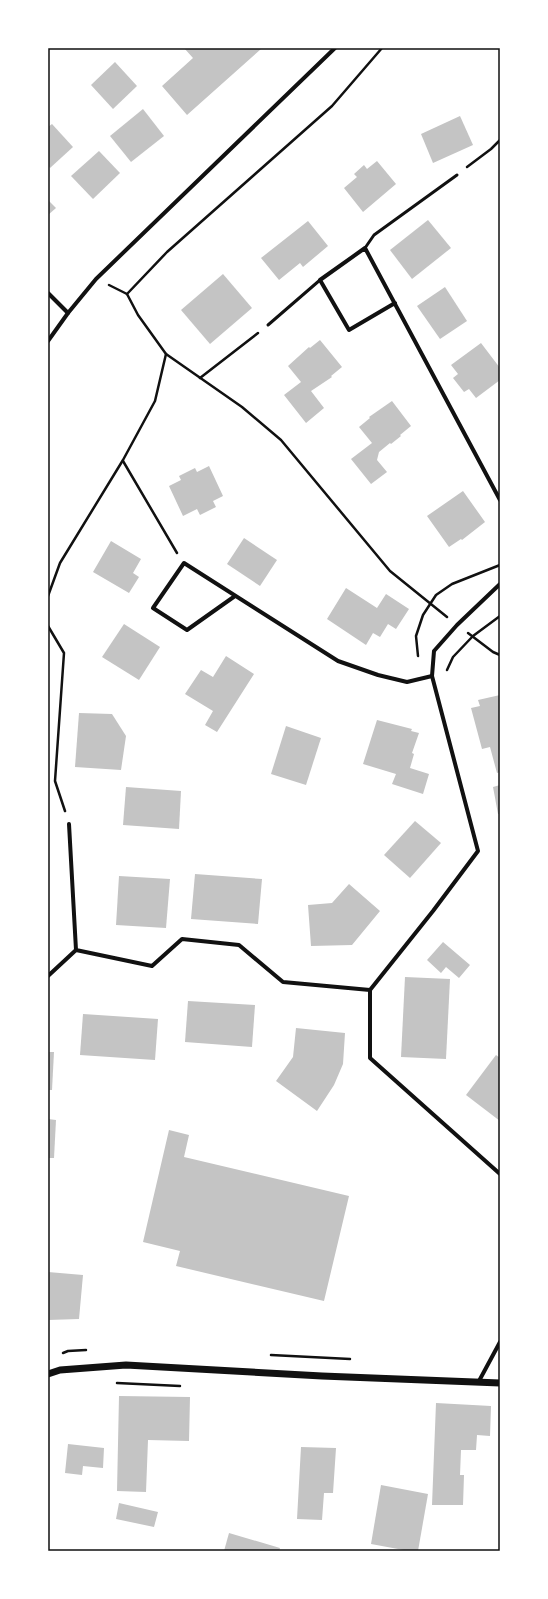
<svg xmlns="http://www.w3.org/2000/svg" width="548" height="1599" font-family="'Zilla Slab',serif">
<rect width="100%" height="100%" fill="#fff"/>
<g fill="#c4c4c4">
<polygon points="184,48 260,48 261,49 187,115 162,86 193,58"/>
<polygon points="115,62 137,86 113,109 91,85"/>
<polygon points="143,109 164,136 131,162 110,136"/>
<polygon points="460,116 473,145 433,163 421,134"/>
<polygon points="52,124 73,147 50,168 48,165 48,127"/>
<polygon points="99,151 120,173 93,199 71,176"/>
<polygon points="377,161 396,184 363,212 344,188 357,177 354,174 364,165 367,169"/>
<polygon points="48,200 56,208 48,215"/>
<polygon points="428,220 451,248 412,279 390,250"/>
<polygon points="308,221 328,246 303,267 300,263 279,280 261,258"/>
<polygon points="223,274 252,308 210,344 181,310"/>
<polygon points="445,287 467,321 440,339 417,306"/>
<polygon points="320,340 342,367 331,376 332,377 311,391 324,408 306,423 284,395 301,382 288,366 309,347 310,348"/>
<polygon points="481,343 500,368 500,380 476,398 469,389 464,392 453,378 458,374 451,365"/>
<polygon points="392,401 411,426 400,435 401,436 391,444 390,443 379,452 377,460 387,472 371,484 351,459 372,443 359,427 370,418 369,417"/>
<polygon points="209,466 223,496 213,501 216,507 200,515 197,509 183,516 169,486 181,480 179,476 195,468 197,472"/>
<polygon points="463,491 485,522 462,540 461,539 449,547 427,516"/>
<polygon points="244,538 277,560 260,586 227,564"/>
<polygon points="111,541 141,559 133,573 139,577 129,593 93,572"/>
<polygon points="346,588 377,608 386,594 409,609 396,629 388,624 380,637 373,633 366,645 327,619"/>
<polygon points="124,624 160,647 139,680 102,657"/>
<polygon points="226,656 254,674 217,732 205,725 213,711 185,694 201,670 213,677"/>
<polygon points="500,695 500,772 497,773 490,747 482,749 471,708 480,706 478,700"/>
<polygon points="79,713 112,714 126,736 121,770 75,767"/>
<polygon points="377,720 412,729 411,731 419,733 412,753 414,754 410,768 429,774 423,794 392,784 396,774 363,764"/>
<polygon points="286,726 321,738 306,785 271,774"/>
<polygon points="500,785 500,814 498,814 493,787"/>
<polygon points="126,787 181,791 179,829 123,825"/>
<polygon points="415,821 441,843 410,878 384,855"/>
<polygon points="195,874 262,879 258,924 191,919"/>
<polygon points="119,876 170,879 166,928 116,925"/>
<polygon points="349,884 380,911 352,945 311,946 308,905 332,903"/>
<polygon points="443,942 470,965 459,978 446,967 441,973 427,960"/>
<polygon points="405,977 450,979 446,1059 401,1057"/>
<polygon points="188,1001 255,1005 252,1047 185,1042"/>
<polygon points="83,1014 158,1019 155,1060 80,1055"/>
<polygon points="296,1028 345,1033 343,1064 334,1085 317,1111 276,1081 293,1057"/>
<polygon points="48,1052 54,1052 52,1090 48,1090"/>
<polygon points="496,1055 500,1058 500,1121 466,1095"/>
<polygon points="48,1119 56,1120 54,1158 48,1158"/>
<polygon points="169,1130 189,1135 184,1157 349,1196 324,1301 176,1266 180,1251 143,1242"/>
<polygon points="48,1272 83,1275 79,1319 48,1320"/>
<polygon points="119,1396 190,1397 189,1441 148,1440 146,1492 117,1491"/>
<polygon points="436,1403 491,1406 490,1436 477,1435 476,1450 461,1450 460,1475 464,1475 463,1505 432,1505"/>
<polygon points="68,1444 104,1448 103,1468 83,1466 82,1475 65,1473"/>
<polygon points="301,1447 336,1448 333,1493 324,1493 322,1520 297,1519"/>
<polygon points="381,1485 428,1494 418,1551 409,1551 371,1544"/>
<polygon points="119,1503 158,1512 154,1527 116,1519"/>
<polygon points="229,1533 280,1548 279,1551 224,1551"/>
</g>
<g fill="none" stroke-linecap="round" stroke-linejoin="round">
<g stroke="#111" stroke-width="2.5">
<polyline points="467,167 491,149 500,140"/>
<polyline points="109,285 127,294 138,315 166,354 242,407 281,440 390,571 447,617"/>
<polyline points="127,294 167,252 332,106 382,48"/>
<polyline points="200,378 258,333"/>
<polyline points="123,461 177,553"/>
<polyline points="48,596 60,563 123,460 155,401 166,354"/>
<polyline points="48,626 64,653 55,781 65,811"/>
<polyline points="468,633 493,652 500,655"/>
<polyline points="418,656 416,636 423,615 436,595 452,584 500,565"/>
<polyline points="447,670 453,657 473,636 500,616"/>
<polyline points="63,1353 68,1351 86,1350"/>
<polyline points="271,1355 350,1359"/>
<polyline points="117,1383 180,1386"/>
</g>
<g stroke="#111" stroke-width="3">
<polyline points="365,248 374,235 457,175"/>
<polyline points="268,325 320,280"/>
</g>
<g stroke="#111" stroke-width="4">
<polyline points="48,293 68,313"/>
<polyline points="395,303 349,330 320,280 365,248 500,500"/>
<polyline points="48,341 68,313 96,279 335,48"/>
<polyline points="500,584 457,625 434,651 432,676 478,851 433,911 370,990 370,1058 500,1174"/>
<polyline points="235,596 187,630 153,608 184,563 338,661 378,675 407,682 432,676"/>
<polyline points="69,824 76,950 152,966 182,939 239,945 283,982 370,990"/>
<polyline points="48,976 76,950"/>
<polyline points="479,1381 500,1342"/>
</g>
<polyline stroke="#111" stroke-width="7" points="48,1374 60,1370 126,1365 322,1376 500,1383"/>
</g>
<rect width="548" height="1599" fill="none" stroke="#ffffff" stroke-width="98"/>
<rect x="49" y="49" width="450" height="1501" fill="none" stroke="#111" stroke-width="1.5"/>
</svg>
